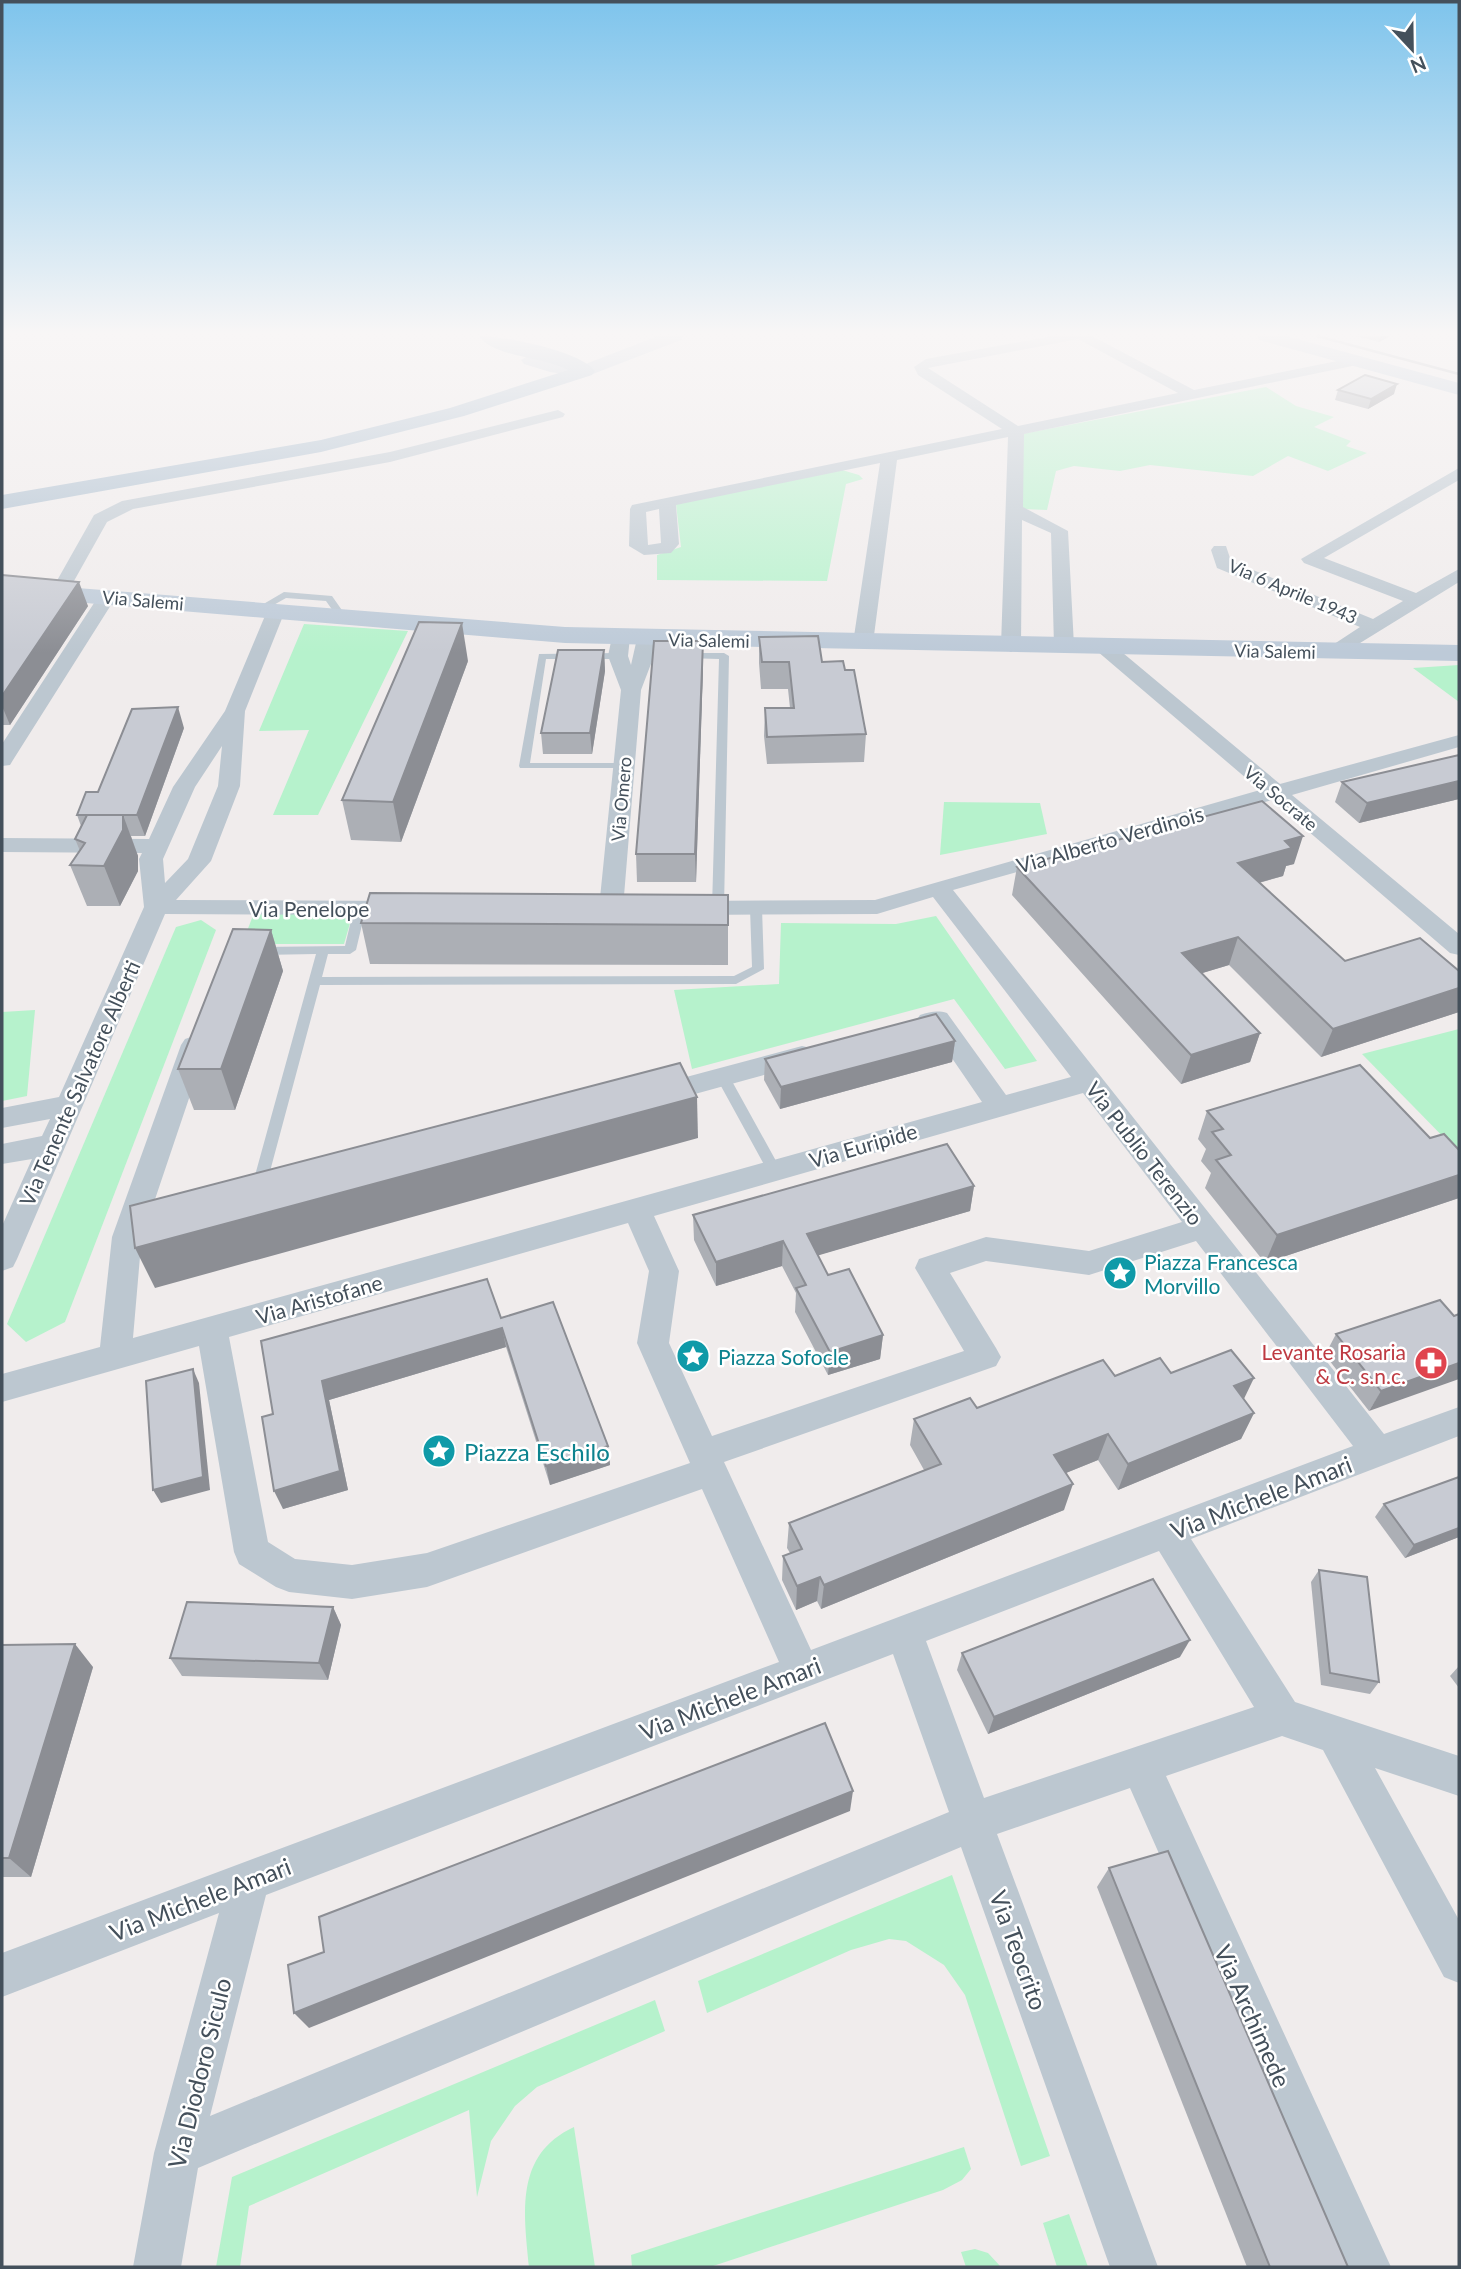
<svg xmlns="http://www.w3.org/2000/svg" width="1461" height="2269" font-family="Lato,sans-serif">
<rect width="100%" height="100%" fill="#f0ecec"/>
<g fill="#b6f2cc">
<polygon points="1266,387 1296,406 1334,417 1314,427 1351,441 1346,446 1367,453 1328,471 1288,456 1253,476 1150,465 1120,471 1074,466 1056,471 1047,510 1023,509 1022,434"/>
<polygon points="842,470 859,475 863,479 846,484 827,581 657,580 657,555 681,547 676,504"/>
<polygon points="304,624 408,631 318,815 273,815 309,730 259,731"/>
<polygon points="1459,665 1459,702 1413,668"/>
<polygon points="944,802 1040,803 1047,834 940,855"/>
<polygon points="254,913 353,913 344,944 242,944"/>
<polygon points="936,916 1037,1061 1005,1069 954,999 692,1069 674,990 779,984 781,923 896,924"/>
<polygon points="201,920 216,930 65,1322 26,1342 7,1324 176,927"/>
<polygon points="35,1010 27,1096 2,1101 2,1012"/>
<polygon points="1459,1029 1459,1153 1362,1054"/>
<polygon points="952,1875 1050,2156 1021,2166 965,1995 944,1965 906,1941 889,1939 851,1950 707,2013 698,1981"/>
<polygon points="655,2000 665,2031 537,2087 515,2106 491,2141 477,2197 469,2110 249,2206 240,2267 216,2267 232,2177"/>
<path d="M574,2127l21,140h-66c-5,-54 -15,-112 45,-140z"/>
<polygon points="964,2147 971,2169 962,2180 943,2190 710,2267 632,2267 631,2255"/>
<polygon points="1069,2214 1088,2267 1057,2267 1043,2223"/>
<polygon points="975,2249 988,2253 1001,2267 966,2267 961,2252"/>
</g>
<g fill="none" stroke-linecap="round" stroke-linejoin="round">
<g fill="#bcc7d0" fill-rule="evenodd">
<polygon points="284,592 332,596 346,616 338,618 326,601 286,598 263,611 255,609"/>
<polygon points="687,653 724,653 729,656 724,908 718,912 712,908 719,659 684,658 682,656"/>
<polygon points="539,654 618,653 623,656 618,659 546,659 530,763 624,763 628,764 628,768 520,768 519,766"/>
<polygon points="360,904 366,908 356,950 350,954 328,954 322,977 734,976 752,967 750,908 756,904 762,908 764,969 736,984 320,985 265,1190 263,1194 253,1194 251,1190 316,954 261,955 255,951 261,947 345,946 354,908"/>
<polygon points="723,1072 728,1074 781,1170 779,1174 769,1174 767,1170 716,1077"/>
</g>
<g fill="#bcc7d0" fill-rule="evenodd">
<path d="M1053,336h39l102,54 163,-33 7,4 -7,4 -333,69 -1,73 45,24 6,115 -3,4 -7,2 -10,-6 -3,-113 -29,-13 -1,126 -10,6 -10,-6 7,-209 -111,23 -24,183 -3,4h-14l-3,-4 27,-180 -204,42 3,39 -8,9 -27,2 -15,-9 1,-37 2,-4 370,-76 -84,-54 -4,-8 12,-8zM1078,339l100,54 -160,33 -90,-58zM659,509l2,34 -13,2 -2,-33z"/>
<polygon points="558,410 565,414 563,417 390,462 133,509 107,522 65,597 59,598 50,593 94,515 122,501 390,452"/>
<polygon points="1459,468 1459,480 1324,558 1416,593 1459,569 1459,582 1339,656 1325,656 1322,652 1360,627 1217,568 1211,550 1214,546 1226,546 1231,561 1373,619 1403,601 1304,563 1301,559"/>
<polygon points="107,592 116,597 13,760 10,765 2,766 2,744 98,597"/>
<path d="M276,605l9,6 -40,100 -5,75 -29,75 -35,39 226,1 8,2 4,5 -4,5 -8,2 -237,-1 -148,345 -4,8 -11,4v-45l30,-67 -30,5v-20l40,-8 8,-17 -48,9v-20l57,-11 85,-190 -5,-48 3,-6 -140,-1v-14l147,1 24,-52 52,-76 42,-100zM222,746l-4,40 -30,73 -23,24 -2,-24 32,-72z"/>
<polygon points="621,631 630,637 628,656 631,665 638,634 645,632 655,638 654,656 641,690 623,908 619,913 611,915 603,913 599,908 621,690 608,656 612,637"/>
<path d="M1104,641l7,2 169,141 179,-49v12l-167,48 167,139v21l-9,-2 -178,-153 -319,90 431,544 75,-27v29l-268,103 104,163 164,54v40l-84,-28 84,152v63l-15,-6 -121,-227 -41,-14 -116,40 225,491h-49l-212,-479 -133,46 161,433h-48l-149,-420 -763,321 -17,99h-48l21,-114 65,-240 -217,84v-44l777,-291 -77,-173 -275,98 -75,12 -63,-7 -13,-5 -37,-23 -5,-12 -35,-206 -197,56v-28l98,-27 12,-110 69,-192 4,-6 9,-3 9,3 4,6 -59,175 22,-6 10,3 5,8 -5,8 -39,12 -8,93 849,-236 -50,-73 -12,-2 -4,-6 4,-6c10,-3 17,-5 27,-2l59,82 65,-18 -138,-180 -56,17 -186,1 -8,-2 -4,-5 4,-5 8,-2 184,-1 385,-110 -163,-139 -3,-4zM1083,1093l99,129 -93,29 -103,-14 -67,22 -4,9 49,83 -252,85 -43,-93 10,-72 -25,-55zM628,1223l21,48 -12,72 53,120 -263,90 -75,12 -57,-6 -27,-17 -39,-205zM1196,1241l157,205 -542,204 -87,-188 272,-96 5,-9 -5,-9 -46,-75 36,-12 103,14zM1159,1551l95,156 -270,91 -58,-157zM893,1654l56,158 -739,304 56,-221z"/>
<polygon points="802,1046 811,1048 815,1055 811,1062 655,1105 645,1102 641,1095 645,1088"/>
</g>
<g fill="#bdcad8" fill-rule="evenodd">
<polygon points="658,336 683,336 681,340 585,377 550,372 524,364 521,360 531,354 559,362 583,365"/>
<polygon points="1257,336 1286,336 1459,383 1459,395 1259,340"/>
<polygon points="2,582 565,627 1459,645 1459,661 565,643 2,596"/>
</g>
<path fill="#aabdce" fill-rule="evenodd" d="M479,336c24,0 101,15 116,35l-3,4 -128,41 -143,36 -319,57v-14l319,-55 129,-32 118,-38c-24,-13 -75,-13 -89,-34z"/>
<polyline stroke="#aeb2b8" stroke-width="2.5" points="1317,336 1459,374"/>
</g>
<g fill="#acafb5">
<polygon points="1356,336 1390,336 1379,342"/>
<polygon points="1338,390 1394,394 1368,409 1335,400"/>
<polygon points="2,575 88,606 10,725 2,725"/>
<polygon points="759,637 845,670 866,734 864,762 767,764 764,736 765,708 790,708 788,689 761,689 759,663"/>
<polygon points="604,650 605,671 592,754 543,754 541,733"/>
<polygon points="468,661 401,842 351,840 342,800"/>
<polygon points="703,668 696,882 637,882 636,854"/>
<polygon points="184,728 145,836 131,836 138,856 138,871 120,906 87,906 70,865 80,851 75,839 81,826 77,815 98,792"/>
<polygon points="1459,755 1459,799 1359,823 1335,802 1342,782"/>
<polygon points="1294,864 1286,866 1283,876 1259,883 1345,961 1459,1012 1321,1057 1229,965 1202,973 1260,1033 1250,1062 1181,1084 1012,895 1017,867"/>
<polygon points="728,895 728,965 370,964 361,923"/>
<polygon points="271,930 283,971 235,1110 194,1110 178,1069"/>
<polygon points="955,1041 952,1062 780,1109 764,1080 765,1059"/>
<polygon points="1207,1111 1430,1138 1459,1150 1459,1198 1265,1263 1205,1188 1211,1173 1201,1161 1206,1149 1198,1139"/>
<polygon points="974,1186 970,1211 818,1255 828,1275 883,1335 880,1359 828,1375 795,1312 796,1293 782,1266 716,1286 694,1240 693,1215"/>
<polygon points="1440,1300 1369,1411 1325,1355 1336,1334"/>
<polygon points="501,1318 608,1446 610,1465 550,1485 506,1347 329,1400 348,1490 283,1509 273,1414"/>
<polygon points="1171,1373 1244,1400 1254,1413 1241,1439 1118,1490 1098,1460 1066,1473 1064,1510 821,1609 817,1601 796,1610 782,1580 783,1556 790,1553 787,1548 789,1523 924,1470 910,1445 914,1419 977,1408 1115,1376"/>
<polygon points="1384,1504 1459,1537 1405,1558 1375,1517"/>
<polygon points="1319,1570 1379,1682 1370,1694 1321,1685 1311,1582"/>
<polygon points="333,1607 341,1625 328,1680 182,1676 170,1658"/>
<polygon points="2,1645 93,1667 31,1877 2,1877"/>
<polygon points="962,1653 1180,1657 988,1734 957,1670"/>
<polygon points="1459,1666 1459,1688 1450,1676"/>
<polygon points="1109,1868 1348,2267 1247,2267 1097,1887"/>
</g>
<g fill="#8c8e94">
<polygon points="1381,336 1390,336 1379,342"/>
<polygon points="1397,384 1394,394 1368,409 1371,399"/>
<polygon points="79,582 88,606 10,725 2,706 2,696"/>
<polygon points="462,623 468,661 401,842 393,802"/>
<polygon points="703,641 703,668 696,882 695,854"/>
<polygon points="604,650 605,671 592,754 590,733"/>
<polygon points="178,707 184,728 145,836 137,815"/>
<polygon points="1459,781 1459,799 1359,823 1367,803"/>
<polygon points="123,815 138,856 138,871 120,906 104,866"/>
<polygon points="1303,836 1294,864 1286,866 1283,876 1229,891 1238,863 1285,841"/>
<polygon points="271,930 283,971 235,1110 221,1069"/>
<polygon points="1238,937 1229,965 1173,982 1182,953"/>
<polygon points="1459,988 1459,1012 1321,1057 1333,1029"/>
<polygon points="1260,1033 1250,1062 1181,1084 1191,1055"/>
<polygon points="955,1041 952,1062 780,1109 781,1087"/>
<polygon points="697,1097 698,1138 155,1288 135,1248"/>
<polygon points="1459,1175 1459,1198 1265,1263 1277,1235"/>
<polygon points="974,1186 970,1211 806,1259 807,1234"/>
<polygon points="783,1241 782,1266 716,1286 716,1262"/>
<polygon points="502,1328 506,1347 329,1400 348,1490 283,1509 274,1491 322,1381"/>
<polygon points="883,1335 880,1359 828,1375 830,1352"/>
<polygon points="1459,1363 1459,1379 1369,1411 1381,1391"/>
<polygon points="193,1369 199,1383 210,1490 161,1503 153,1490"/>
<polygon points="1254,1378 1241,1405 1234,1386"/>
<polygon points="1254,1413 1241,1439 1118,1490 1128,1464"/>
<polygon points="1108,1434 1098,1460 1046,1481 1054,1455"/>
<polygon points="608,1446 610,1465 550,1485 546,1466"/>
<polygon points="1073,1484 1064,1510 821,1609 824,1585"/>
<polygon points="1459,1528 1459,1537 1405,1558 1414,1545"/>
<polygon points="820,1577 817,1601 796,1610 797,1586"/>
<polygon points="333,1607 341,1625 328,1680 319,1663"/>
<polygon points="1190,1640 1180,1657 988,1734 994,1717"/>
<polygon points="75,1644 93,1667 31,1877 9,1858"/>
<polygon points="853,1791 850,1811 309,2028 294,2013"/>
</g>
<g fill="#c8cbd3" stroke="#8c8e94" stroke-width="2">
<polygon points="1365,375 1397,384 1371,399 1338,390"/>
<polygon points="2,575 79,582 2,696"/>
<polygon points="419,622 462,623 393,802 342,800"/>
<polygon points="818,636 822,662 843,661 845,670 854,670 866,734 767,737 765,708 794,708 789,662 762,662 759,637"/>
<polygon points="654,641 703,641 695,854 636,854"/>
<polygon points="558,650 604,650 590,733 541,733"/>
<polygon points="178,707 137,815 77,815 86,792 98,792 132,709"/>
<polygon points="1459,755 1459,781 1367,803 1342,782"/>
<polygon points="1262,801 1303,836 1285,841 1292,848 1238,863 1345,961 1420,938 1459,971 1459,988 1333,1029 1238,937 1182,953 1260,1033 1191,1055 1017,867"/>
<polygon points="87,815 123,815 123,830 104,866 70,865 85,843 75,839"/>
<polygon points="370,893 728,895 728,925 361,923"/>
<polygon points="233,929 271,930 221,1069 178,1069"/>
<polygon points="936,1014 955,1041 781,1087 765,1059"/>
<polygon points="680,1063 697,1097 135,1248 130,1206"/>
<polygon points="1360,1065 1430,1138 1444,1134 1459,1150 1459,1175 1277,1235 1216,1160 1231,1155 1212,1132 1223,1129 1207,1111"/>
<polygon points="947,1144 974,1186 807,1234 828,1275 849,1269 883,1335 830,1352 796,1288 806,1285 783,1241 716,1262 693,1215"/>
<polygon points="487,1279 501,1318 553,1302 608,1446 546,1466 502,1328 322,1381 340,1471 274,1491 262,1417 273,1414 261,1341"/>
<polygon points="1440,1300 1454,1316 1459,1314 1459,1363 1381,1391 1336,1334"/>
<polygon points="1231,1350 1254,1378 1234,1386 1254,1413 1128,1464 1108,1434 1054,1455 1073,1484 824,1585 820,1577 797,1586 783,1556 802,1549 789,1523 941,1464 914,1419 970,1398 977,1408 1103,1360 1115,1376 1160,1358 1171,1373"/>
<polygon points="193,1369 203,1477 153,1490 146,1381"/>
<polygon points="1459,1477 1459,1528 1414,1545 1384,1504"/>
<polygon points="1319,1570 1367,1577 1379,1682 1330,1673"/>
<polygon points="1153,1579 1190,1640 994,1717 962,1653"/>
<polygon points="187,1602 333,1607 319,1663 170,1658"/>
<polygon points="75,1644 9,1858 2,1858 2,1645"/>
<polygon points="825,1723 853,1791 294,2013 288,1965 324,1952 319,1917"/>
<polygon points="1168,1851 1348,2267 1270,2267 1109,1868"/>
</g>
<linearGradient id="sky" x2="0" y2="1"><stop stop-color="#7ec4ec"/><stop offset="0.51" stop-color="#f8f6f6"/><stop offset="1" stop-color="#f8f6f6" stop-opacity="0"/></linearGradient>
<rect width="1461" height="653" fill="url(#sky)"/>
<defs>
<symbol id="sight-disc" viewBox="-11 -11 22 22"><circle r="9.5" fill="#0f9aa8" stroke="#fff"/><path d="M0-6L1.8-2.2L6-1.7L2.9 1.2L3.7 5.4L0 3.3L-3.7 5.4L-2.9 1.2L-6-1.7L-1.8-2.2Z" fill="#fff"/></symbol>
<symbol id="pharmacy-disc" viewBox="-11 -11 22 22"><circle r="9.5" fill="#e0444e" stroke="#fff"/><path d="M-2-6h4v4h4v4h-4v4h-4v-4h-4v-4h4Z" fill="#fff"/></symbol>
</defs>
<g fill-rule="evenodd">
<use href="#sight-disc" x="1101" y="1254" width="38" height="38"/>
<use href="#sight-disc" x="674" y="1337" width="38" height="38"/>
<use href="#pharmacy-disc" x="1412" y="1344" width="38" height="38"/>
<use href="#sight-disc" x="420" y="1432" width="38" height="38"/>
</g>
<g text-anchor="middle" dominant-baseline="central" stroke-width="5" stroke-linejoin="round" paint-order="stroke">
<g font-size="18" fill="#44505b" stroke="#fff">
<text transform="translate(1293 591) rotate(23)">Via 6 Aprile 1943</text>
<text transform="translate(143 600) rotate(5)">Via Salemi</text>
<text transform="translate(709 640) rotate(1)">Via Salemi</text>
<text transform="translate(1275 651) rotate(1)">Via Salemi</text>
<text transform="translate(1281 798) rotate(40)">Via Socrate</text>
<text transform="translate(621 799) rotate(-85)">Via Omero</text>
</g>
<g font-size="21" fill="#44505b" stroke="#fff">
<text transform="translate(1110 839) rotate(-16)">Via Alberto Verdinois</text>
<text x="309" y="908">Via Penelope</text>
<text transform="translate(79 1083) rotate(-66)">Via Tenente Salvatore Alberti</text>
<text transform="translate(863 1145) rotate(-16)">Via Euripide</text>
<text transform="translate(1145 1153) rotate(52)">Via Publio Terenzio</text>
<text transform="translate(319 1299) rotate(-16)">Via Aristofane</text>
</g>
<g font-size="21" fill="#0d838f" stroke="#fff" text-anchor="start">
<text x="1144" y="1261">Piazza Francesca<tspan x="1144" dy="24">Morvillo</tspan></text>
<text x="718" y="1356">Piazza Sofocle</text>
</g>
<g font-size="21" fill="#be3a42" stroke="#fff" text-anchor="end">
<text x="1406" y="1351">Levante Rosaria<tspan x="1406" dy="24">&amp; C. s.n.c.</tspan></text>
</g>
<g font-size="24" fill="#0d838f" stroke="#fff" text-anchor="start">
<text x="464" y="1451">Piazza Eschilo</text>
</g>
<g font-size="24" fill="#44505b" stroke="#fff">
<text transform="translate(1261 1497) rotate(-21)">Via Michele Amari</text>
<text transform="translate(730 1698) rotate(-21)">Via Michele Amari</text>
<text transform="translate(200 1899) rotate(-21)">Via Michele Amari</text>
<text transform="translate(1019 1950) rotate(70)">Via Teocrito</text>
<text transform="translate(1253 2016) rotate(66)">Via Archimede</text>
<text transform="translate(199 2073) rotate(-76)">Via Diodoro Siculo</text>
</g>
</g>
<rect width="1461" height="2269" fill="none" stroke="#44505b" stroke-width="7"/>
<g transform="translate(1412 49) rotate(158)" stroke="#ffffff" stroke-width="5" paint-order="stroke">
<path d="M0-5L12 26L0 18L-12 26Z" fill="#44505b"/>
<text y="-10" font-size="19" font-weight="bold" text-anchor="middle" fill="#44505b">N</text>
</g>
</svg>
